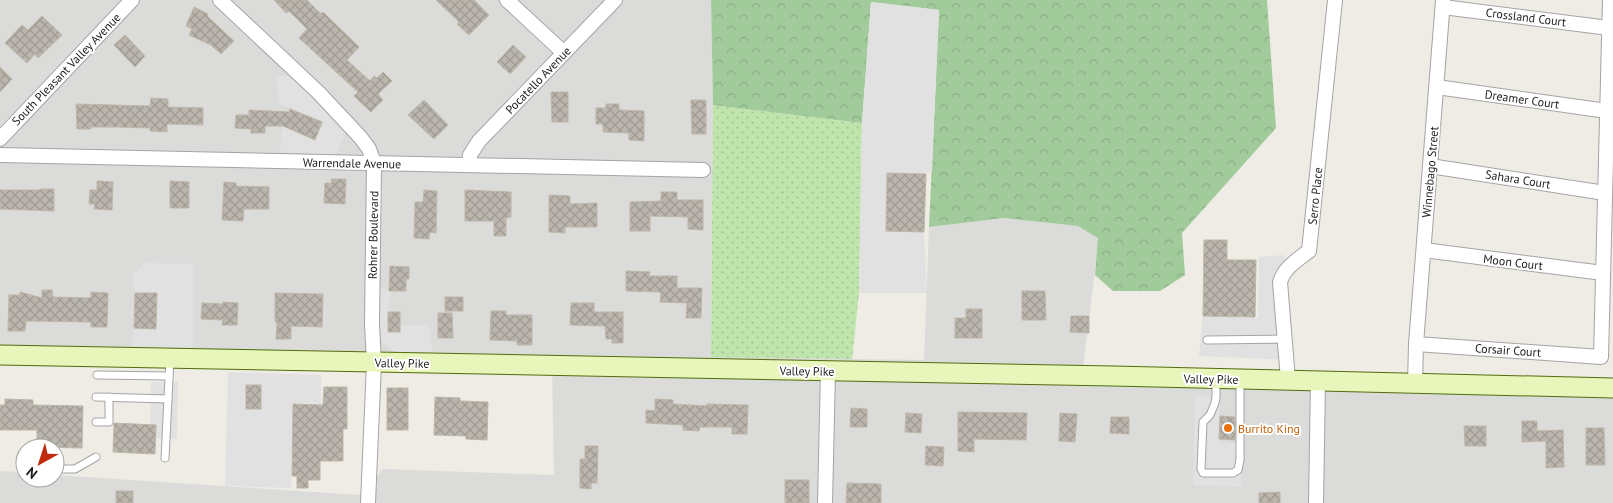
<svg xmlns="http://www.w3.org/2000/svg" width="1613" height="503" font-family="'PT Sans',sans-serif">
<defs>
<pattern id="grass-dots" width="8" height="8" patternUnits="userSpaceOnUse" patternTransform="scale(1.25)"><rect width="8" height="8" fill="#bfe5ad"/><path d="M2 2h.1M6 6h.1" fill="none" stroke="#a4c494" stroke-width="1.8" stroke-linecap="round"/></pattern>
<pattern id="forest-crowns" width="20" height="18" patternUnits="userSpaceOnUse" patternTransform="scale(1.25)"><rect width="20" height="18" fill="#a1cb9b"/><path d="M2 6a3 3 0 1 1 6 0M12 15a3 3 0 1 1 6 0" fill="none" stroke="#8aae85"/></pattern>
<pattern id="building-cross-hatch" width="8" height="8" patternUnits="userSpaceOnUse" patternTransform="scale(1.25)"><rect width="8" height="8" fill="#bab5ad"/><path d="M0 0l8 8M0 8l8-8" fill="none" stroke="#9f9b94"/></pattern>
</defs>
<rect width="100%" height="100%" fill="#eeece4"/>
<polygon fill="#dbdbda" points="0,0 711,0 713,105 711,357 924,360 929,227 1004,218 1078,226 1099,238 1082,375 1613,387 1613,503 0,503 0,471 25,472 25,478 55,478 55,475 360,495 383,469 554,475 552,366 0,355"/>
<polygon fill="url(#grass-dots)" points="713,105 862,123 859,293 852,359 711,357"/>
<polygon fill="url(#forest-crowns)" points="711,0 1267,0 1276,128 1182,233 1185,275 1160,291 1113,291 1095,275 1098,238 1078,226 1004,218 929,227 939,10 871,2 862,123 713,105"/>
<g fill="#e1e1e1">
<polygon points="871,2 939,10 932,172 926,174 887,173 887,231 924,232 927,293 859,293 862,123"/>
<polygon points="276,76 294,76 346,132 335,156 279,151 283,126 315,139 325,122 279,104"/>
<polygon points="1284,255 1292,360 1199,356 1203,316 1258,318 1259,257"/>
<polygon points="144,263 194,264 193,348 131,347 134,328 156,329 157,293 135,293 132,276"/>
<polygon points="376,287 391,291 388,312 388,332 400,332 400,325 430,325 432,352 398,353 391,350 381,341 377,330"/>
<polygon points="228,372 321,375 321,404 293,403 291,488 225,486"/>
<polygon points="151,382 178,382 177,439 150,438"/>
<polygon points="1195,396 1220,397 1219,443 1242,444 1241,487 1193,485"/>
</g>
<g fill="url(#building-cross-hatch)" stroke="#bfb6a7">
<polygon points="274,0 307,0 321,14 323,12 359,47 347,60 370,81 374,76 377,78 383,72 392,81 378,94 383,100 371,112 354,96 358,92 299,38 307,29 289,11 286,13"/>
<polygon points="436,0 474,0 489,15 469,35 457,24 459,22"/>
<polygon points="194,7 208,14 207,16 234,41 221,54 211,45 189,35 192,29 186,26"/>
<polygon points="42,16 62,35 38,58 35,54 27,63 5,43 22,25 28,30"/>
<polygon points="125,35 145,56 135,67 114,45"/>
<polygon points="513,45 526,57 510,74 497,62"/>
<polygon points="0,67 12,79 0,92"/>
<polygon points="551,92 568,92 568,122 552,122"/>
<polygon points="151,98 168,99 168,107 203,108 203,125 167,124 167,132 150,131 150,128 116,127 91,127 91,129 77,129 76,104 150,106"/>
<polygon points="424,100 448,125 434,139 408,115"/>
<polygon points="691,100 706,100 706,134 692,134"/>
<polygon points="606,104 619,104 619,110 644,111 644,141 629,140 629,133 603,132 603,124 596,124 596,108 606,108"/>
<polygon points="290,109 322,122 315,140 283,126 265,126 265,133 251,133 251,129 235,128 236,115 249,115 249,110 289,112"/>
<polygon points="887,173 926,174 924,232 886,231"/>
<polygon points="331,179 346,179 345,204 324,203 325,183 332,183"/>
<polygon points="97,181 113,182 112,210 94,209 95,204 89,204 90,190 97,190"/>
<polygon points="170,181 189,182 189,208 170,208"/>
<polygon points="224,182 236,183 236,186 269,187 269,209 244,209 243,221 222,220"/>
<polygon points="40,189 54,189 54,211 0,209 0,190 40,190"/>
<polygon points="424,190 437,191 436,233 430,232 429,239 414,238 415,202 423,202"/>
<polygon points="465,190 511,192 511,217 506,218 506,236 494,236 494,221 465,221"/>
<polygon points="661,192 677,192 677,200 703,200 703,230 688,229 688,217 650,216 650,231 630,231 630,202 661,201"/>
<polygon points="549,195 570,196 570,204 597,203 597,227 565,227 565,233 549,232"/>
<polygon points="1204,240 1227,240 1227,260 1256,260 1255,317 1203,316"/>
<polygon points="390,266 409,267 409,279 406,279 406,291 389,291"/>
<polygon points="626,271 650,272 649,276 677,276 677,288 702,288 701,318 686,318 687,303 660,302 661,292 626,291"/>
<polygon points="42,290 52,290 53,297 91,298 91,292 108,293 107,327 91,327 91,322 26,321 25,331 8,331 9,295 20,295 20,292 42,298"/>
<polygon points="1022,291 1045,291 1046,320 1022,320"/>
<polygon points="135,293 157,293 156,329 134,328"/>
<polygon points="275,293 323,294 322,327 291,326 291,339 276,339 277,322 275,322"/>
<rect x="445" y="297" width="18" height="14"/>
<polygon points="223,302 238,303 237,325 222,325 223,320 201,319 202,303 223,304"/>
<polygon points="571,303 594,303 594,312 623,312 623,343 612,343 612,339 606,339 605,326 570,325"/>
<polygon points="966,309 982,309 982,338 955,338 955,318 966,318"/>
<polygon points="491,311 506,311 506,315 532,315 532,345 517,345 517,341 490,340"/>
<rect x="388" y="312" width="12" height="20"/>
<polygon points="438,313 452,313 453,338 438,338"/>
<polygon points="1071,316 1089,316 1089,333 1070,332"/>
<rect x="246" y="385" width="15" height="24"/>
<polygon points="324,387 347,387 347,429 343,429 343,461 320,461 320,480 308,480 308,488 297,488 297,476 292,476 293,404 323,405"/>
<rect x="387" y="388" width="21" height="42"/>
<polygon points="435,397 460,398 460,401 488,402 487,440 466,439 466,436 434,435"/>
<polygon points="5,399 33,400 33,405 83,406 82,448 37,447 37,430 0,430 0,405 5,405"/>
<polygon points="655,399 673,400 673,404 707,406 707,404 748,405 747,434 732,434 732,427 700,427 699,431 683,430 683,425 646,423 646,410 655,411"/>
<polygon points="851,408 867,409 867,427 850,427"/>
<polygon points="958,412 1027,413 1026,440 974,439 974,452 958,451"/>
<polygon points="906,413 922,414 921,433 905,432"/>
<polygon points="1060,413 1077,414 1075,442 1059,441"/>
<polygon points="1220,416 1235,417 1235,440 1219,439"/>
<polygon points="1111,417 1129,417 1129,434 1110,433"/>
<polygon points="1522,421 1537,421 1537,431 1563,430 1564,467 1546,468 1546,441 1522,442"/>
<polygon points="114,423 156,425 155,454 113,452"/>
<polygon points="1464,426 1486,426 1486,446 1465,446"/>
<polygon points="1586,428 1604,428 1605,465 1586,465"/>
<polygon points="585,446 598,446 597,483 591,483 591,489 580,488 580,459 585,459"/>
<polygon points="926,446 944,447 943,466 925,465"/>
<rect x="785" y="480" width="24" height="23"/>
<polygon points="847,483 881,484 881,503 846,503"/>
<rect x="116" y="491" width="17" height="12"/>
<polygon points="1280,492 1280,503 1259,503 1259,493"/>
</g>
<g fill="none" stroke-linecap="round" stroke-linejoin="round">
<defs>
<g id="lane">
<polyline points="1207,340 1284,339"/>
<polyline points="97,375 169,376"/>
<polyline points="1216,380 1216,397 1215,403 1210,415 1203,422 1201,469 1203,473 1233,473 1238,470 1240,460 1240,380"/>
<polyline points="96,397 168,399"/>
<polyline points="96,422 109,422 109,397"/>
<polyline points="165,458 170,359"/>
<polyline points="22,468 25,468"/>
<polyline points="55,469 75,469 96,457"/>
</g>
<g id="street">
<polyline points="220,0 319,93 361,138 369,149 374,163 372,324 374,363 368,503"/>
<polyline points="507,0 564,53"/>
<polyline points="1443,7 1609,28"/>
<polyline points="1437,87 1607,111"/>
<polyline points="0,139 132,0"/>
<polyline points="0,155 703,170"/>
<polyline points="469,165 470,155 479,141 615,0"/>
<polyline points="1430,166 1605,193"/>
<polyline points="1424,250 1603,273"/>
<polyline points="1416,344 1601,357 1610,0"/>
<path d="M1288,380l-8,-98c5,-15 17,-22 29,-31l26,-251"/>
<polyline points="1415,384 1416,344 1443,0"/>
<polyline points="825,503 828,371"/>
<polyline points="1316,503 1318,381"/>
</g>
<polyline id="secondary" points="0,355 1113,376 1613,388"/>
</defs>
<use href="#lane" stroke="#a4a4a4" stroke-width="9"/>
<use href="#street" stroke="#a4a4a4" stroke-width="16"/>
<use href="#secondary" stroke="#526d0b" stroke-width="21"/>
<use href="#lane" stroke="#fff" stroke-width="7"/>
<use href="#street" stroke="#fff" stroke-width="14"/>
<use href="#secondary" stroke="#e8f5bb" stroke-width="19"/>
</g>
<circle fill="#e8710a" stroke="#fff" stroke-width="2" cx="1228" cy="428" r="5"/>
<g text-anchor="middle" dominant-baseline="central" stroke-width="4" stroke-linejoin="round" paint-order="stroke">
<g font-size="12" fill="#1d1d1d" stroke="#fff">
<text transform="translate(1526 17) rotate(7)">Crossland Court</text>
<text transform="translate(66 69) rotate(-46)">South Pleasant Valley Avenue</text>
<text transform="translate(538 80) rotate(-46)">Pocatello Avenue</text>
<text transform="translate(1522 99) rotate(8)">Dreamer Court</text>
<text transform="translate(352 163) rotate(1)">Warrendale Avenue</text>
<text transform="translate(1430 172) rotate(-85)">Winnebago Street</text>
<text transform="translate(1518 179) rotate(9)">Sahara Court</text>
<text transform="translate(1315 196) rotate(-84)">Serro Place</text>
<text transform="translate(373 235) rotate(-89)">Rohrer Boulevard</text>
<text transform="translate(1513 262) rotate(7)">Moon Court</text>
<text transform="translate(1508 350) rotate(4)">Corsair Court</text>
<text transform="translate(402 363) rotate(1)">Valley Pike</text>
<text transform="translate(807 371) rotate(1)">Valley Pike</text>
<text transform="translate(1211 379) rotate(1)">Valley Pike</text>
</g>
<g font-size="12" fill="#c56008" stroke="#fff" text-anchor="start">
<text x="1238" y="428">Burrito King</text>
</g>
</g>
<g transform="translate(40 463) rotate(219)"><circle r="24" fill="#ffffff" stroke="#a5a5a5"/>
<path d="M0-4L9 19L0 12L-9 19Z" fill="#bf2b0c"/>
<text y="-8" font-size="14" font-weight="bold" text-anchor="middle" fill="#1d1d1d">N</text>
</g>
</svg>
